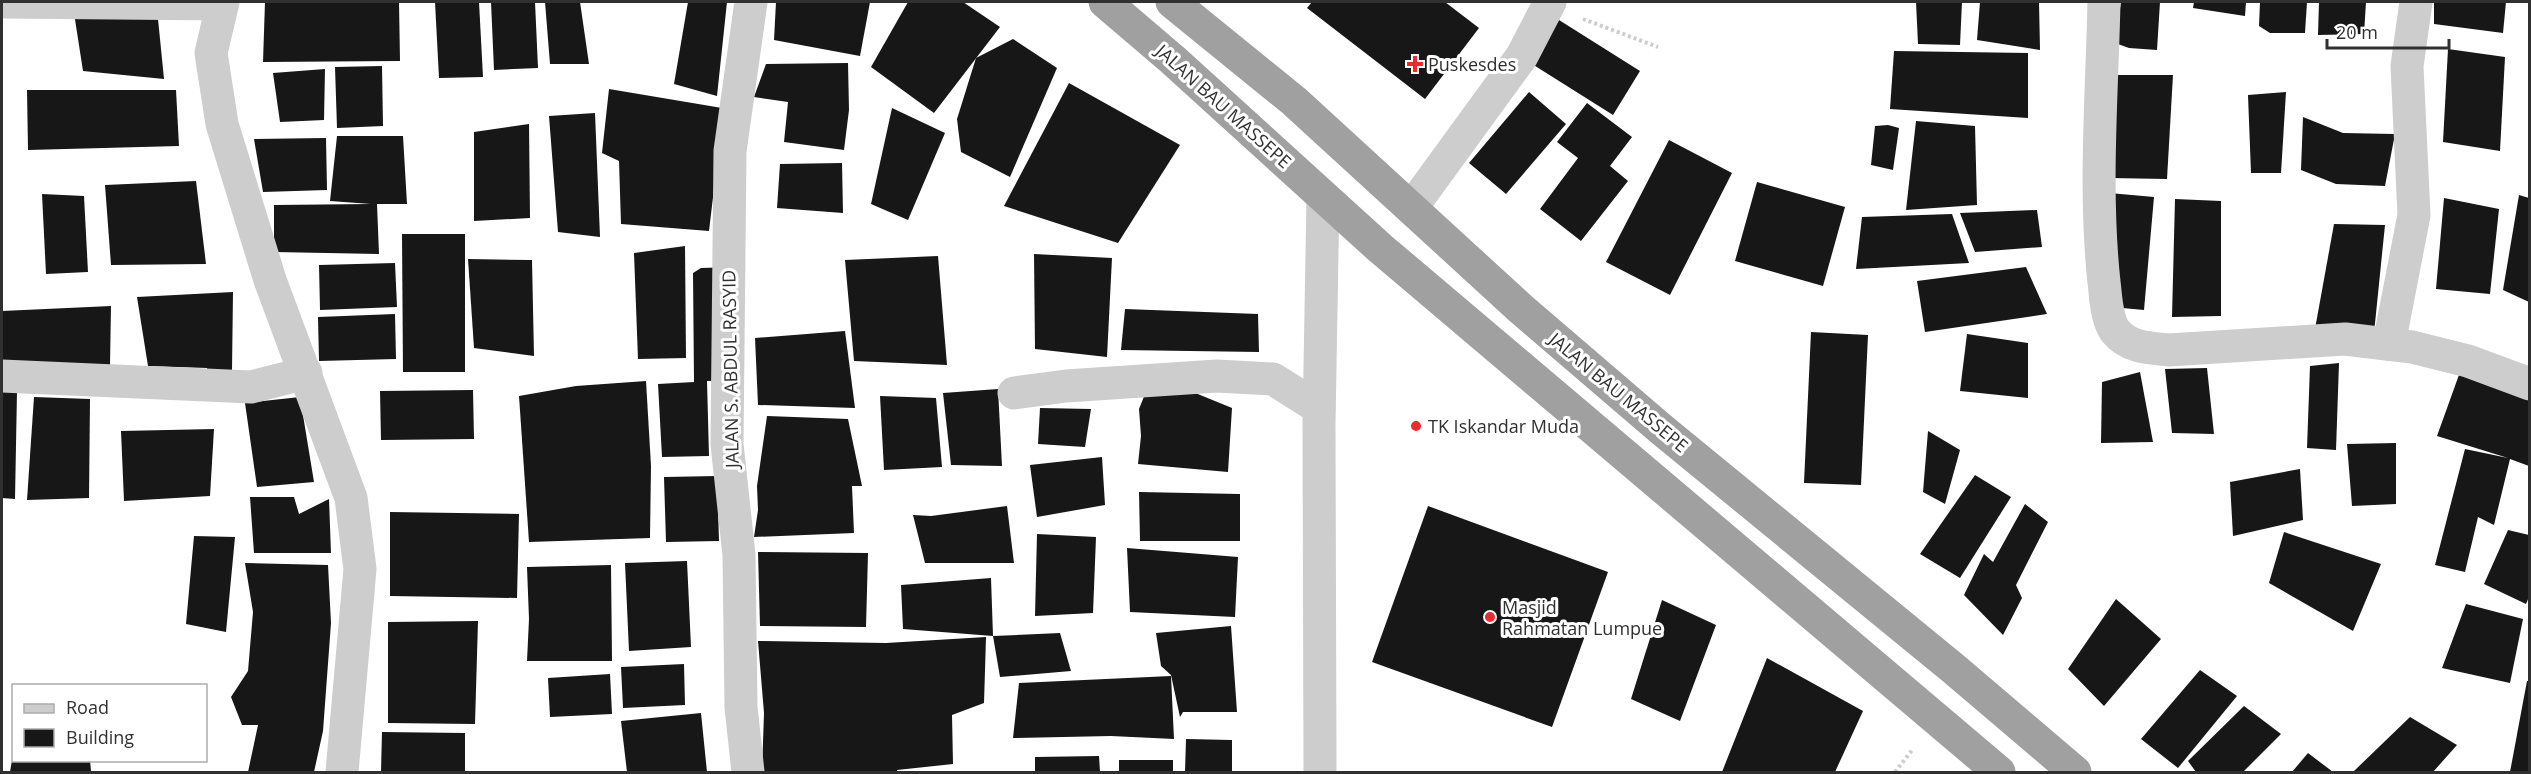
<svg xmlns="http://www.w3.org/2000/svg" width="2531" height="774" font-family="'Open Sans',sans-serif">
<rect width="100%" height="100%" fill="#fff"/>
<g fill="#171717">
<polygon points="265,2 399,2 400,61 263,62"/>
<polygon points="435,2 479,2 483,77 439,78"/>
<polygon points="491,2 535,2 538,68 494,70"/>
<polygon points="545,2 580,2 589,64 550,64"/>
<polygon points="688,2 727,2 717,96 674,84"/>
<polygon points="776,2 870,2 860,56 774,40"/>
<polygon points="908,2 963,2 1000,27 934,113 871,67"/>
<polygon points="1312,2 1445,2 1479,28 1425,99 1307,8"/>
<polygon points="1916,2 1962,2 1960,45 1918,44"/>
<polygon points="1980,2 2039,2 2040,50 1977,40"/>
<polygon points="2121,2 2160,2 2157,50 2129,48 2115,43"/>
<polygon points="2194,2 2246,2 2245,16 2193,8"/>
<polygon points="2260,2 2307,2 2305,33 2270,33 2259,26"/>
<polygon points="2319,2 2366,2 2364,34 2318,35"/>
<polygon points="2434,2 2506,2 2503,33 2434,24"/>
<polygon points="157,9 164,79 83,71 74,13"/>
<polygon points="1559,20 1640,71 1613,115 1532,64"/>
<polygon points="1013,39 1057,68 1010,177 961,152 957,119 976,58"/>
<polygon points="2448,49 2505,57 2500,151 2443,142"/>
<polygon points="1894,51 2028,53 2028,118 1890,109"/>
<polygon points="848,63 849,110 844,150 784,142 788,102 754,97 766,64"/>
<polygon points="382,66 383,126 337,128 335,67"/>
<polygon points="325,69 324,120 280,122 273,73"/>
<polygon points="2112,75 2173,75 2167,179 2109,178"/>
<polygon points="1069,83 1180,145 1118,243 1004,206"/>
<polygon points="609,89 728,109 716,172 709,231 621,224 619,161 602,153"/>
<polygon points="27,90 176,90 179,146 28,150"/>
<polygon points="1529,92 1566,124 1506,194 1469,163"/>
<polygon points="2286,92 2281,173 2251,173 2248,95"/>
<polygon points="1587,103 1632,137 1610,166 1628,181 1581,241 1540,209 1578,158 1557,142"/>
<polygon points="892,108 945,133 908,220 871,204"/>
<polygon points="595,113 600,237 558,232 549,116"/>
<polygon points="2303,117 2343,133 2395,134 2385,186 2336,184 2301,170"/>
<polygon points="1916,121 1975,126 1977,205 1906,210"/>
<polygon points="529,124 530,218 474,221 474,132"/>
<polygon points="1888,125 1899,128 1893,170 1871,165 1875,126"/>
<polygon points="337,136 403,136 407,204 377,204 379,254 274,252 274,205 371,204 330,201"/>
<polygon points="326,138 327,190 263,192 254,139"/>
<polygon points="1669,140 1732,173 1670,295 1606,262"/>
<polygon points="842,163 843,213 777,208 780,164"/>
<polygon points="196,181 206,264 111,265 105,185"/>
<polygon points="1757,182 1845,207 1823,286 1735,261"/>
<polygon points="2087,191 2154,197 2144,310 2090,305"/>
<polygon points="42,194 84,196 88,272 46,274"/>
<polygon points="2519,195 2529,198 2529,302 2503,290"/>
<polygon points="2444,198 2499,209 2490,294 2436,289"/>
<polygon points="2175,199 2221,201 2221,316 2172,317"/>
<polygon points="2037,210 2042,247 1975,252 1960,213"/>
<polygon points="1952,214 1969,263 1856,269 1862,217"/>
<polygon points="2334,224 2385,225 2374,333 2315,329"/>
<polygon points="402,234 465,234 465,372 403,372"/>
<polygon points="685,246 686,358 638,359 634,253"/>
<polygon points="1034,254 1112,258 1107,357 1035,349"/>
<polygon points="938,256 947,365 854,361 845,260"/>
<polygon points="468,259 532,260 534,356 474,348"/>
<polygon points="395,263 397,307 320,310 319,265"/>
<polygon points="734,267 744,380 707,381 709,456 662,457 658,384 694,382 693,273 701,268"/>
<polygon points="2026,267 2047,314 1925,332 1917,281"/>
<polygon points="233,292 232,370 207,375 207,368 148,366 137,297"/>
<polygon points="111,306 110,365 2,361 2,311"/>
<polygon points="1125,309 1258,314 1259,352 1121,350"/>
<polygon points="395,314 396,359 319,361 318,317"/>
<polygon points="845,331 855,408 758,405 755,338"/>
<polygon points="1811,332 1868,335 1861,485 1804,483"/>
<polygon points="1967,334 2028,343 2028,398 1960,391"/>
<polygon points="2339,363 2336,450 2307,448 2310,366"/>
<polygon points="2207,368 2214,434 2172,433 2165,369"/>
<polygon points="2140,372 2153,442 2101,443 2102,382"/>
<polygon points="2460,372 2529,398 2529,466 2510,459 2494,525 2478,517 2465,572 2435,565 2465,449 2508,458 2437,436"/>
<polygon points="646,381 651,466 650,538 529,542 519,396 576,386"/>
<polygon points="998,389 1002,466 951,465 943,393"/>
<polygon points="1147,389 1188,390 1232,408 1228,472 1138,464 1141,436 1139,409"/>
<polygon points="473,390 474,439 381,440 380,391"/>
<polygon points="17,391 15,499 2,498 2,392"/>
<polygon points="880,396 936,398 942,467 884,470"/>
<polygon points="34,397 90,399 89,498 27,500"/>
<polygon points="300,397 314,482 257,487 245,403"/>
<polygon points="1040,408 1091,409 1085,447 1038,444"/>
<polygon points="767,416 848,419 862,486 852,486 854,533 754,537 758,510 757,486"/>
<polygon points="214,429 210,496 124,501 121,431"/>
<polygon points="1928,431 1960,450 1945,504 1923,492"/>
<polygon points="2396,443 2396,504 2352,506 2347,444"/>
<polygon points="1102,457 1105,505 1037,517 1030,465"/>
<polygon points="2300,469 2303,520 2233,536 2230,482"/>
<polygon points="1975,475 2011,497 1960,578 1920,554"/>
<polygon points="717,476 719,541 666,542 664,477"/>
<polygon points="1139,492 1240,494 1240,541 1140,541"/>
<polygon points="250,497 294,497 299,514 329,499 331,553 254,553"/>
<polygon points="2025,504 2048,522 2016,585 2022,598 2003,635 1964,595 1984,554 1993,562"/>
<polygon points="1007,506 1014,563 925,563 913,515 931,516"/>
<polygon points="1428,506 1608,572 1552,727 1372,662"/>
<polygon points="390,512 519,514 517,598 390,596"/>
<polygon points="2508,530 2529,535 2529,597 2526,604 2484,584"/>
<polygon points="2284,532 2381,564 2353,631 2269,583"/>
<polygon points="1037,534 1096,537 1093,613 1035,616"/>
<polygon points="194,536 235,537 226,632 186,624"/>
<polygon points="1127,548 1238,557 1235,617 1130,612"/>
<polygon points="758,552 868,553 866,627 760,626"/>
<polygon points="687,561 691,647 629,651 625,563"/>
<polygon points="245,563 328,565 331,623 323,731 314,772 248,772 258,725 242,725 231,697 248,671 253,612"/>
<polygon points="611,565 612,661 527,661 529,619 527,567"/>
<polygon points="991,578 993,636 903,629 901,585"/>
<polygon points="2116,599 2161,639 2104,706 2068,669"/>
<polygon points="1662,600 1716,625 1680,721 1631,699"/>
<polygon points="2466,604 2523,619 2510,683 2442,668"/>
<polygon points="478,621 475,724 388,723 388,622"/>
<polygon points="1231,626 1237,712 1183,712 1180,717 1171,675 1161,666 1156,633"/>
<polygon points="1060,633 1071,671 1000,677 993,636"/>
<polygon points="986,637 984,703 952,715 953,764 897,770 897,772 762,772 764,713 758,641 886,643"/>
<polygon points="1767,658 1863,711 1835,772 1722,772"/>
<polygon points="684,664 685,705 623,708 621,667"/>
<polygon points="2200,670 2237,696 2178,768 2141,739"/>
<polygon points="610,674 612,714 550,717 548,678"/>
<polygon points="1171,676 1174,739 1111,736 1013,738 1019,683"/>
<polygon points="2527,681 2529,681 2529,772 2510,772"/>
<polygon points="2244,706 2281,734 2243,772 2196,772 2188,761"/>
<polygon points="701,713 707,772 627,772 621,721"/>
<polygon points="2410,717 2457,745 2433,772 2353,772"/>
<polygon points="382,732 465,733 465,772 381,772"/>
<polygon points="1186,739 1232,740 1232,772 1185,772"/>
<polygon points="2308,753 2333,772 2292,772"/>
<polygon points="1099,756 1100,772 1035,772 1035,757"/>
<polygon points="12,760 90,760 91,771 10,772"/>
<rect x="1119" y="760" width="54" height="12"/>
</g>
<g fill="none" stroke-linecap="round" stroke-linejoin="round">
<g stroke="#cdcdcd" stroke-width="4" stroke-dasharray="3 3" stroke-linecap="butt">
<polyline points="1583,19 1658,47"/>
<polyline points="1895,772 1913,749"/>
</g>
<g stroke="#cdcdcd" stroke-width="33">
<polyline points="5,2 222,4"/>
<polyline points="223,2 211,53 222,124 270,280 351,498 360,569 342,772"/>
<path d="M2104,2c-2,92 -10,187 0,280 2,15 2,36 11,49 14,17 34,17 54,19l176,-11 67,8 56,14 62,23"/>
<polyline points="1412,207 1522,56 1550,2"/>
<polyline points="2389,344 2414,215 2407,66 2416,2"/>
<polyline points="2,376 251,387 306,373"/>
<polyline points="1014,393 1066,386 1217,376 1273,379 1319,408"/>
<polyline points="748,772 741,707 739,555 727,444 730,151 751,2"/>
<polyline points="1320,772 1319,424 1323,197"/>
</g>
<g stroke="#a0a0a0" stroke-width="33">
<polyline points="1105,2 1173,60 1380,248 1999,772"/>
<polyline points="1172,2 1294,101 1520,308 1661,429 1954,669 2075,772"/>
</g>
</g>
<g fill="#ef2a2e" stroke="#fff" stroke-width="2">
<path d="M1412 55h6v6h6v6h-6v6h-6v-6h-6v-6h6z"/>
<circle cx="1416" cy="426" r="6"/>
<circle cx="1490" cy="617" r="6"/>
</g>
<g text-anchor="middle" dominant-baseline="central" stroke-width="6" stroke-linejoin="round" paint-order="stroke">
<g font-size="18" fill="#303030" stroke="#fff" text-anchor="start">
<text x="1428" y="64">Puskesdes</text>
<text x="1428" y="426">TK Iskandar Muda</text>
<text x="1502" y="607">Masjid<tspan x="1502" dy="21">Rahmatan Lumpue</tspan></text>
</g>
<g font-size="18" fill="#303030" stroke="#fff">
<text transform="translate(1224 106) rotate(42)">JALAN BAU MASSEPE</text>
<text transform="translate(730 369) rotate(-91)">JALAN S. ABDUL RASYID</text>
<text transform="translate(1619 392) rotate(40)">JALAN BAU MASSEPE</text>
</g>
</g>
<rect width="2531" height="774" fill="none" stroke="#303030" stroke-width="6"/>
<rect x="12" y="684" width="195" height="78" fill="#ffffff" stroke="#acacac" stroke-width="1.5"/>
<rect x="24" y="704" width="30" height="9" fill="#cdcdcd" stroke="#acacac" stroke-width="1.5"/>
<text x="66" y="714" font-size="18" fill="#303030">Road</text>
<rect x="24" y="729" width="30" height="18" fill="#171717" stroke="#acacac" stroke-width="1.5"/>
<text x="66" y="744" font-size="18" fill="#303030">Building</text>
<path d="M2327 39v9h122v-9" fill="none" stroke="#303030" stroke-width="3"/>
<text x="2336" y="39" font-size="18" fill="#303030" stroke="#ffffff" stroke-width="4.5" paint-order="stroke">20 m</text>
</svg>
